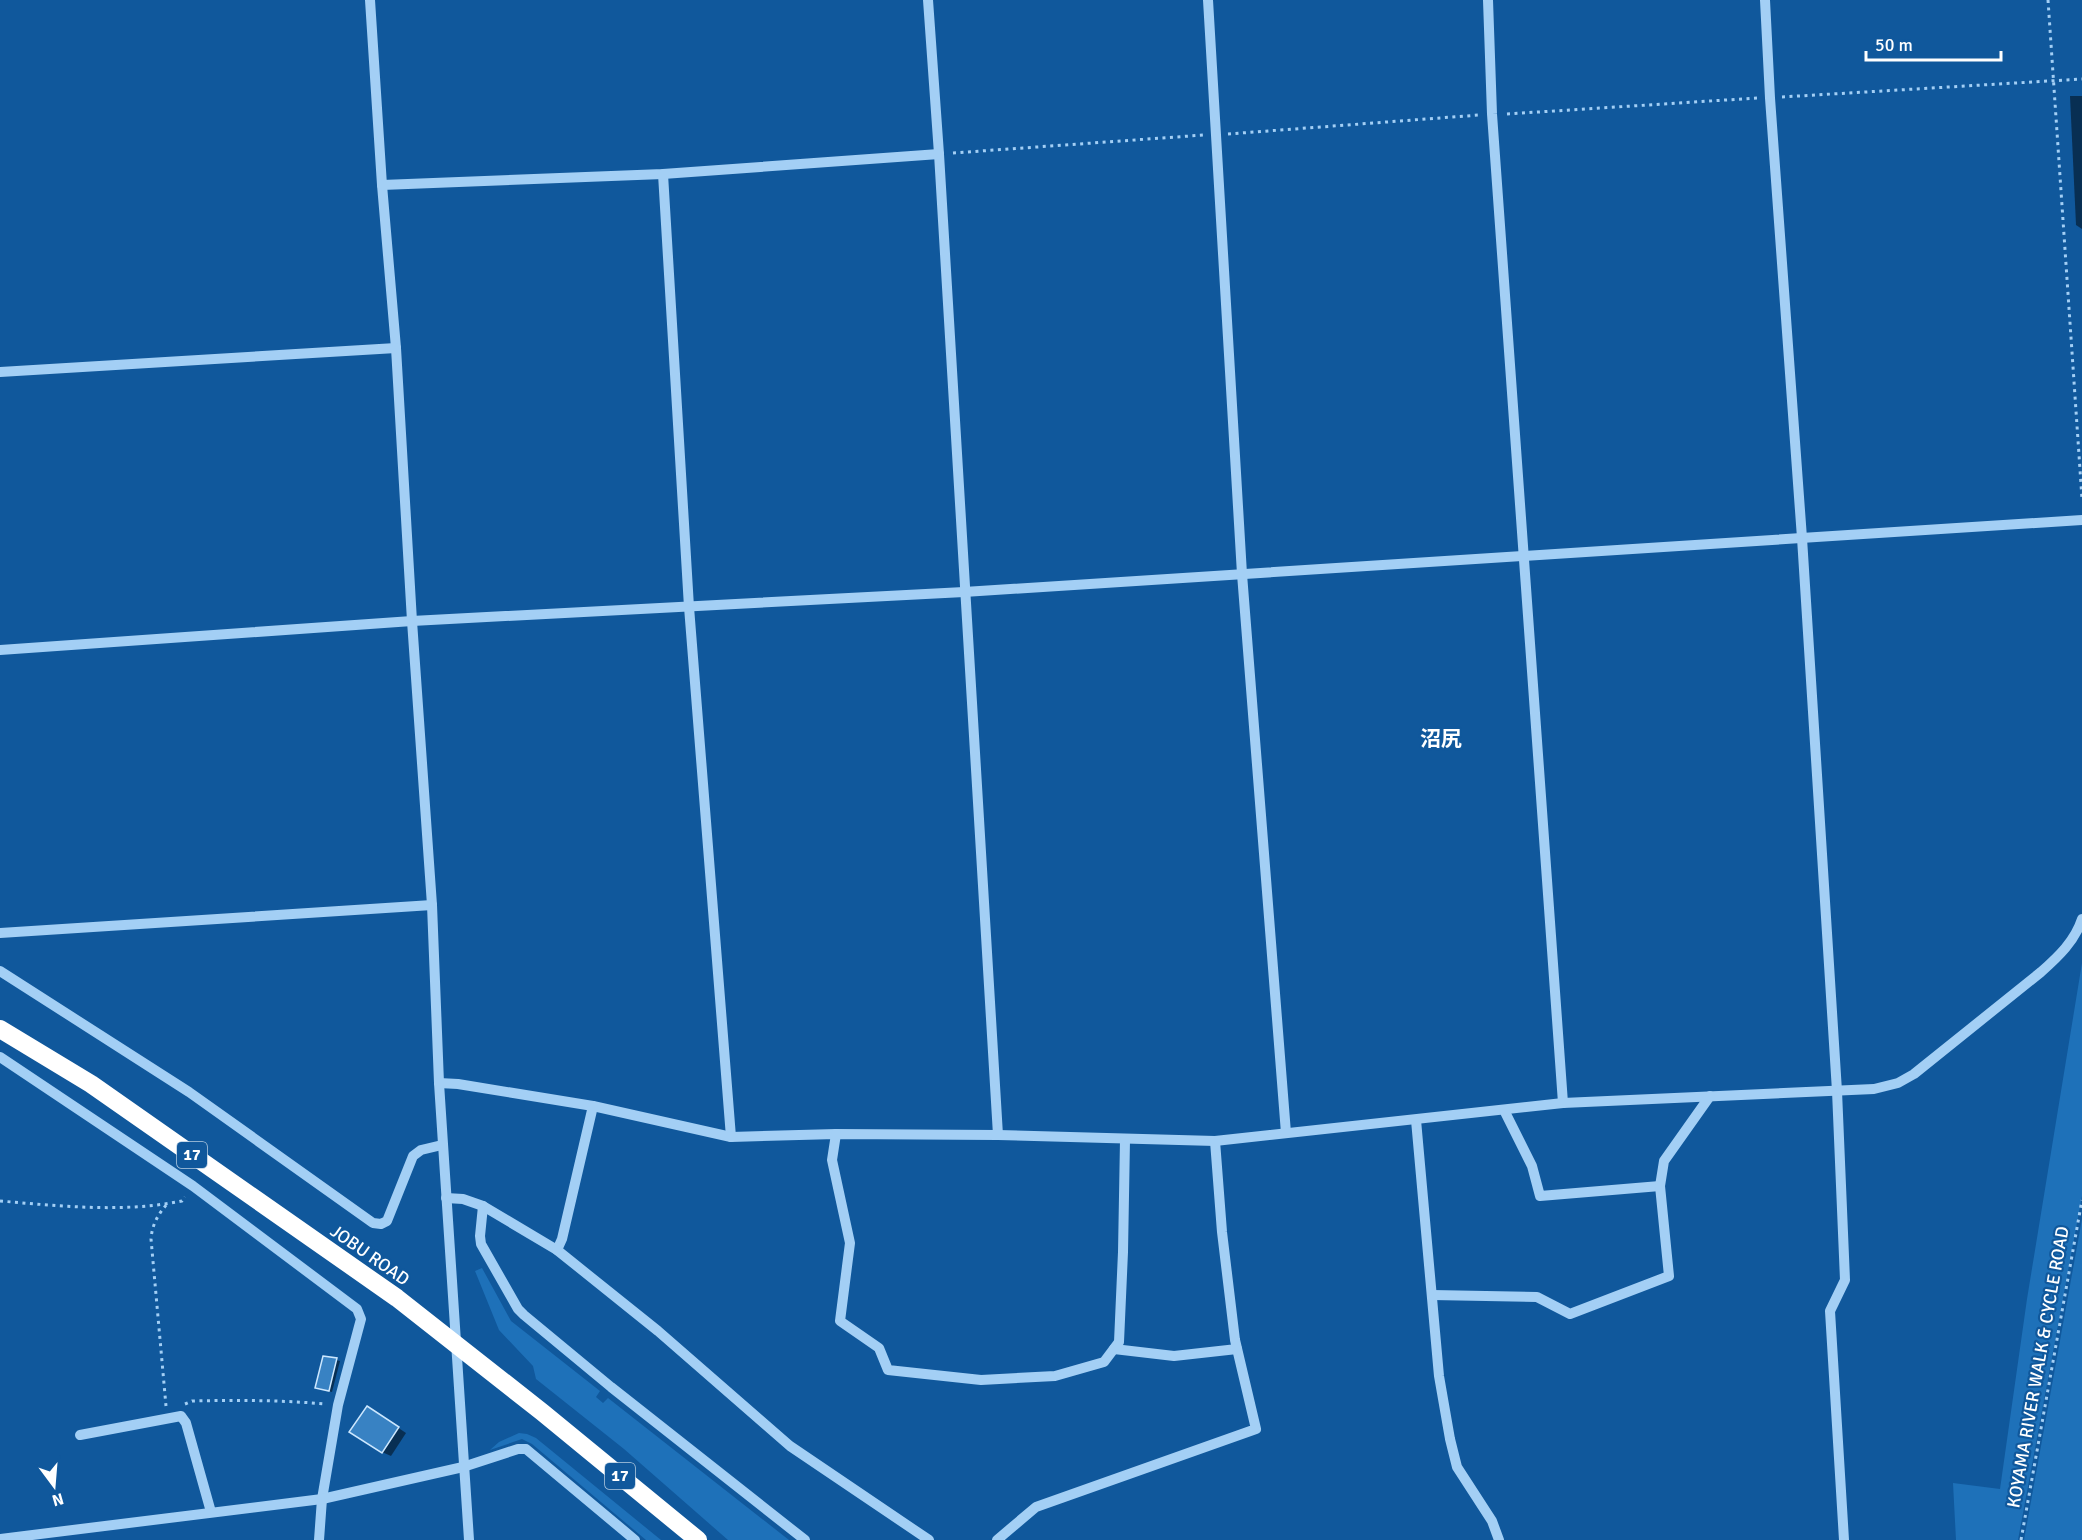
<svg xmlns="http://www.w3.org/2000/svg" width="2082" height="1540" font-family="Signika,'Noto Sans JP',sans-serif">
<rect width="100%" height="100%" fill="#10589c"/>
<g fill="#1e71b9">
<polygon points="2082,963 2082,1196 2018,1540 1956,1540 1953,1483 2000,1489 2027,1299"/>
<polygon points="2082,1219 2082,1540 2024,1540"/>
<polygon points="482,1268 511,1321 600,1391 596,1397 603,1403 608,1398 789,1540 728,1540 624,1449 536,1379 533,1366 499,1330 475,1271"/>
<polygon points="519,1433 527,1434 536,1438 661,1540 646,1540 532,1444 522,1439 490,1450 499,1442"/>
</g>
<g fill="#0007">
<polygon points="2070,96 2082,96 2082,229 2076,225"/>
<polygon points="324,1357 340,1361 332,1392 320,1389"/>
<polygon points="376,1413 406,1433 391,1456 382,1452"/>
</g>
<g fill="#3882c3" stroke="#cce7fe" stroke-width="1.5">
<polygon points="323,1356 337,1358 329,1391 315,1388"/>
<polygon points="367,1406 399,1427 382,1453 349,1432"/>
</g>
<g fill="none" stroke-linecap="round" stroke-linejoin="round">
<g stroke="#a3cff5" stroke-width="3" stroke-dasharray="3 4.5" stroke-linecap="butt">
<polyline points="2048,0 2082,499"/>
<polyline points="1782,97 2082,79"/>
<polyline points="1507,114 1757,98"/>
<polyline points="1228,134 1479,115"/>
<polyline points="953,153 1204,135"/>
<path d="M0,1201c61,5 122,12 182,0l3,-4"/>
<path d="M185,1404l7,-3c45,-1 89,-1 133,3"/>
<path d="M166,1406l-15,-167c1,-14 7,-25 17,-36"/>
<polyline points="2021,1540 2082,1200"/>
</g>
<g stroke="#a3cff5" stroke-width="10">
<polyline points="370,0 382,185 396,348 412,621 432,905 439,1083 469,1540"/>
<polyline points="928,0 939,154 998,1135"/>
<polyline points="1208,0 1242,574 1286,1133"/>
<polyline points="1488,0 1492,114 1563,1103"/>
<polyline points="1765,0 1770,98 1802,538 1837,1091 1845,1280 1830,1311 1844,1540"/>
<polyline points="663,174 689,607 731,1137"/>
<polyline points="382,185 663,174 939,154"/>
<polyline points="0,372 396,348"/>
<polyline points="0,650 412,621 964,592 2082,520"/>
<polyline points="0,933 432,905"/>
<polyline points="0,971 189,1092 373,1223 381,1224 387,1221 413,1156 421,1150 442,1145"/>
<polyline points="0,1057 193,1186 357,1309 361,1319 338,1405 322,1499 319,1540"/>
<path d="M439,1083l19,1 135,22 138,31 105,-3 162,1 217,6 348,-38 311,-14 24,-6 16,-9 127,-102c17,-15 34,-31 41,-53"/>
<polyline points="1504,1110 1532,1166 1540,1196 1660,1186"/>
<polyline points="1416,1120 1439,1376 1450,1439 1457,1467 1492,1521 1499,1540"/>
<polyline points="836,1134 832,1160 850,1243 840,1321 879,1348 888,1370 981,1380 1055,1376 1104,1362 1119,1342 1123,1252 1125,1140"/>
<polyline points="446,1198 463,1199 483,1206 557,1250 658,1331 790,1446 929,1540"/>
<polyline points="483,1206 480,1236 481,1244 518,1309 524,1315 611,1387 805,1540"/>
<polyline points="557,1250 562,1239 593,1106"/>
<polyline points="1432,1295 1537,1297 1570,1314 1669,1276 1660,1186 1664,1161 1710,1096"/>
<polyline points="1114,1349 1174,1356 1237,1349"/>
<polyline points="80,1435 181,1416 186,1423 211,1512"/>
<polyline points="0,1539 322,1499 463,1467 518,1449 526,1449 635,1540"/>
<polyline points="997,1540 1036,1507 1256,1429 1235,1340 1222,1232 1215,1141"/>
</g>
<polyline stroke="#fff" stroke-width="18" points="0,1029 91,1084 397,1298 542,1412 698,1540"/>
</g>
<g text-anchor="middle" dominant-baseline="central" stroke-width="4.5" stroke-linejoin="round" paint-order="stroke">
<g fill="#10589c" stroke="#b7cde1" stroke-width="1.5">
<rect x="177" y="1142" width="30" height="26" rx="4.5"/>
<rect x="605" y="1463" width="30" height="26" rx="4.5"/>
</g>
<g font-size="16" font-weight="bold" fill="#fff">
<text x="192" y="1155">17</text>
<text x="620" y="1476">17</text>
</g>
<g font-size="18" fill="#fff" stroke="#10589c">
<text transform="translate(370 1255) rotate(35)">JOBU ROAD</text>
<text transform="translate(2038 1367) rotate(-80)">KOYAMA RIVER WALK &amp; CYCLE ROAD</text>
</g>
<g font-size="21" font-weight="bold" fill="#fff" stroke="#10589c">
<text x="1441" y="739">沼尻</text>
</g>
</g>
<g transform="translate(54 1486) rotate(164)" stroke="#10589c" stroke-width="4.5" paint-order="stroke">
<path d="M0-4.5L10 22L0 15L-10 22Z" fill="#ffffff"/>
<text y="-9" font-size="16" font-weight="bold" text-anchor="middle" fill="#ffffff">N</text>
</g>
<path d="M1866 51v9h135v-9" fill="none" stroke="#ffffff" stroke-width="3"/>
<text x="1875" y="51" font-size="18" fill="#ffffff" stroke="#10589c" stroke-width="4.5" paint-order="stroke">50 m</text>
</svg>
